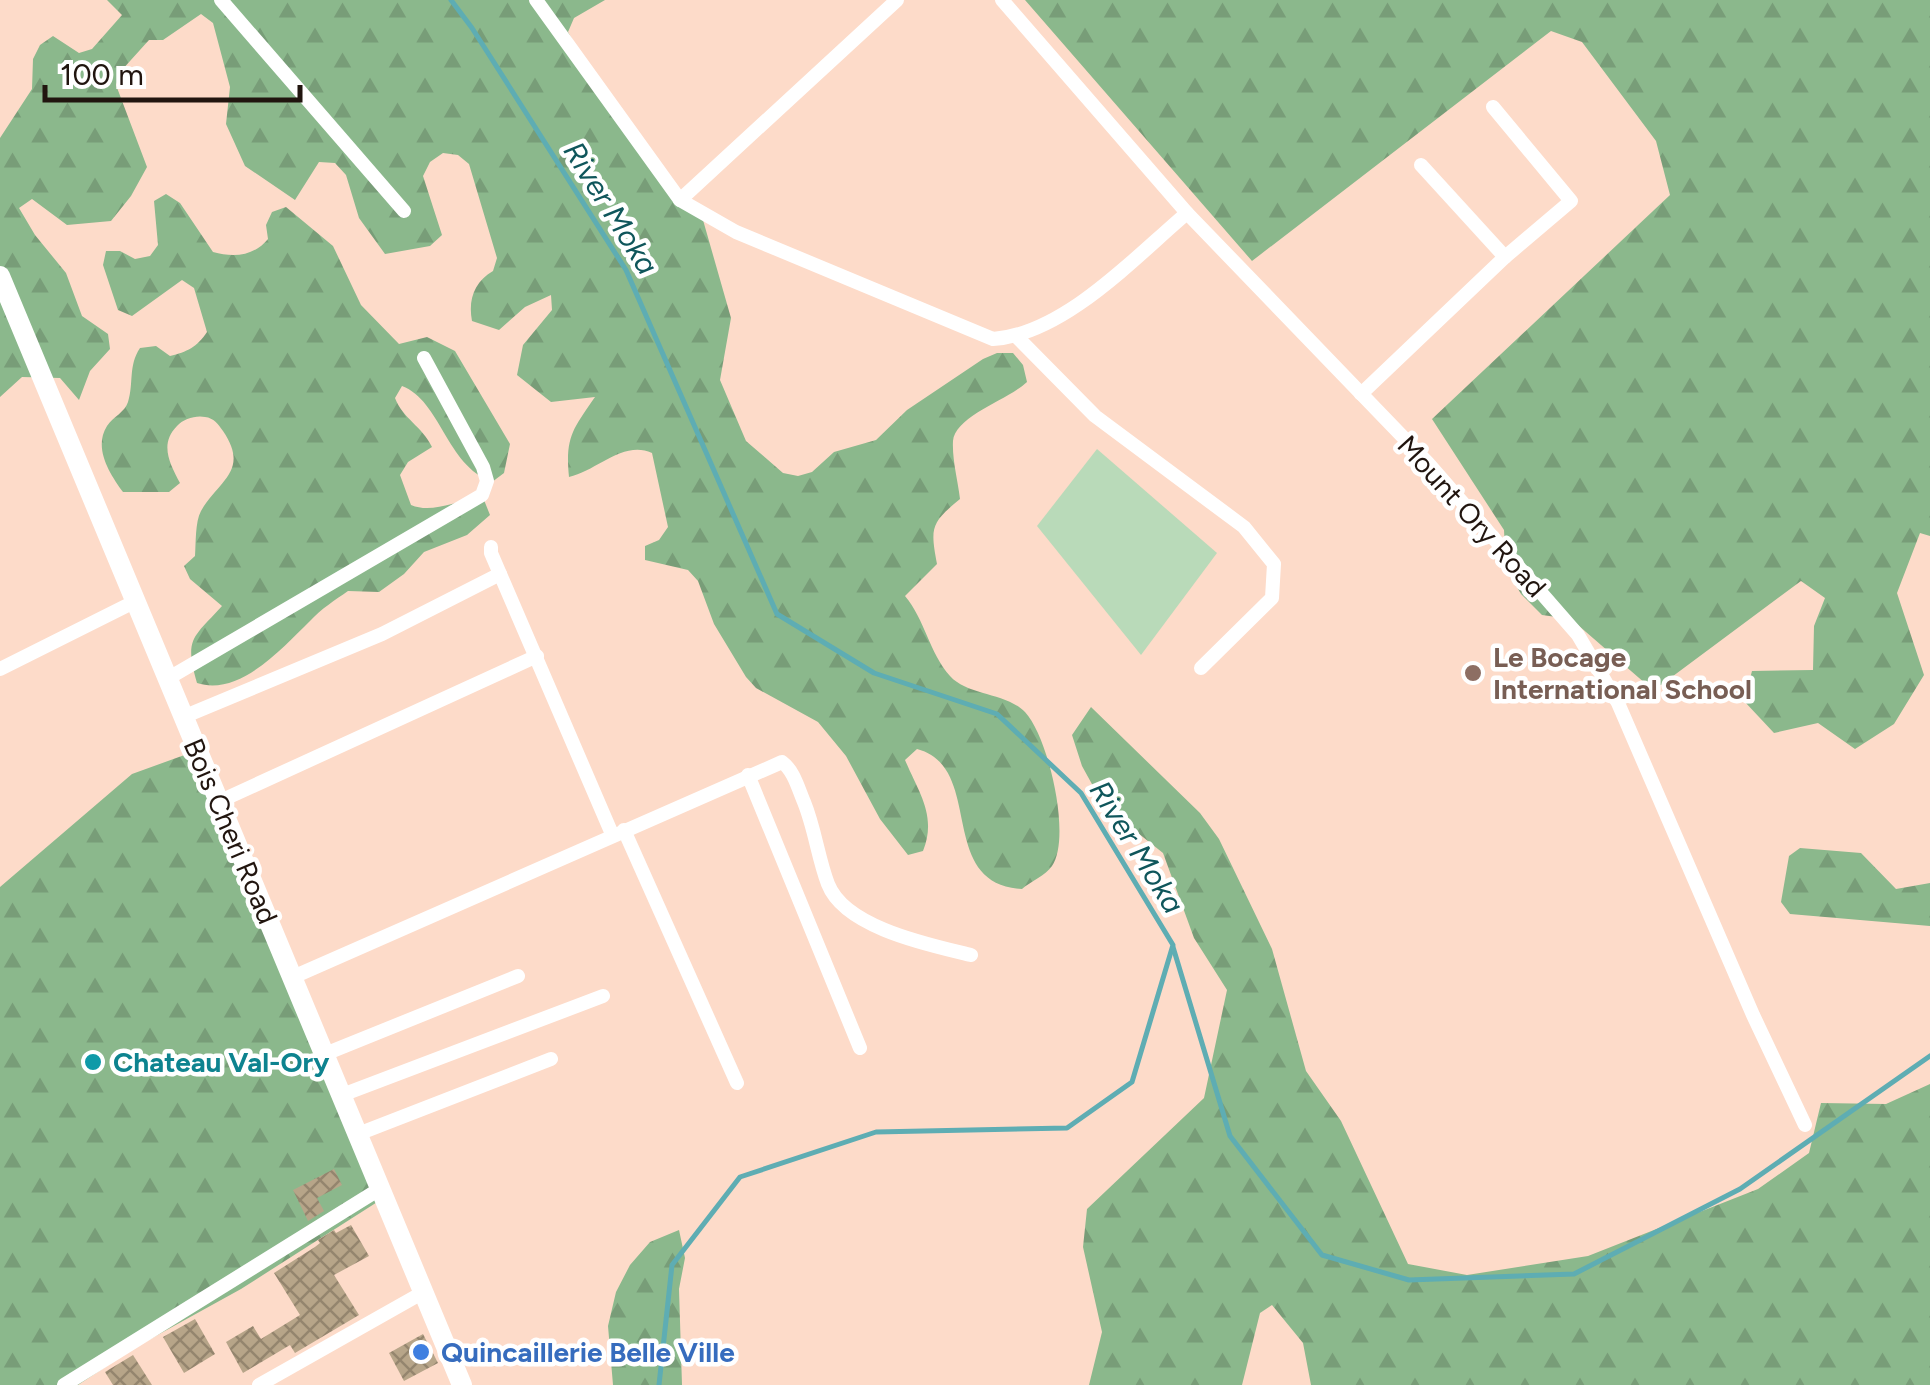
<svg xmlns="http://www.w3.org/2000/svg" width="1930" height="1385" font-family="Figtree,sans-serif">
<defs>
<pattern id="forest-firs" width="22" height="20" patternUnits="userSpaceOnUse" patternTransform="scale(2.5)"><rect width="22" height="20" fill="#8bb88c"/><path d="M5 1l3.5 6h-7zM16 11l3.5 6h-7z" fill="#789d78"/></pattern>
<pattern id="building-cross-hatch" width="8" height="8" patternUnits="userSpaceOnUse" patternTransform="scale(2.5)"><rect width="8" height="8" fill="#b7a589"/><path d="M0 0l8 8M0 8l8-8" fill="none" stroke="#94856e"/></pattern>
</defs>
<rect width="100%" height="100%" fill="#fddbc9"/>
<g fill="url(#forest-firs)">
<path d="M107,0h498l-31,18 -6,14 40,70 95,118 28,98 -11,62 26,61 37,32 15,3 14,-4 22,-20 42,-12 31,-30 76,-51 14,-6h16l10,12 4,17c-19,18 -72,34 -74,59 -1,19 5,40 7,58 -29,24 -30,28 -23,65l-32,32c20,24 24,56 45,80 18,20 55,16 75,36 23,24 47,125 27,154 -6,9 -22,16 -30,23 -87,-5 -36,-122 -105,-140l-12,11c14,33 32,56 18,91l-15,4 -28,-36 -34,-63 -28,-34 -62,-34 -10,-11 -32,-53 -16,-43 -10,-11 -43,-10v-14l14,-6 9,-13 -16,-74c-29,-13 -55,18 -83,24 -4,-40 4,-48 26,-80l-44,5 -34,-27 6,-30 29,-35 -1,-15 -26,12 -26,23 -27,-9c-4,-21 2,-39 21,-50l4,-13 -28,-94 -11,-9 -15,-2 -13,9 -7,14 19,59 -12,11 -45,8 -26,-36 -13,-43 -11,-12 -16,-1 -24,38 -50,-34 -19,-42 4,-37 -17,-64 -12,-9 -38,26h-14l-28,31 -5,14 31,82 -16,29 -20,25 -44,4 -35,-26 -13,9 16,27 31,38 16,43 26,18 2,15 -20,22 -11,29 -19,-22 -38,-1 -22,20v-259l32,-49 1,-30 7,-14 13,-9 26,17 13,-4 30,-34z"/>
<polygon points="1025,0 1930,0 1930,536 1920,533 1897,593 1924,675 1894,724 1855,749 1818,723 1774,733 1744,701 1752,671 1813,670 1814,626 1825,598 1801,581 1661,685 1646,684 1571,619 1542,615 1521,594 1506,568 1504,530 1432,419 1670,195 1656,141 1582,42 1551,31 1252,261"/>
<path d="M166,194l14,9 33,49c21,6 41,4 55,-13l-2,-14 6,-13 14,-5 47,39 28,59 38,39 28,-7 28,14 55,93 -6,29 -12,9c-46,-17 -51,-81 -90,-96l-7,12c8,21 27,28 37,49l-24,15 -8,13 11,30c24,10 47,-8 73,-5l6,15 -23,20 -43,17 -20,22 -25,18 -31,-1c-13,9 -27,18 -38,30 -27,26 -70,76 -113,62 -13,-45 -4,-45 25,-77l-32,-27 -6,-13 11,-10c1,-13 0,-34 6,-45 18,-31 49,-40 22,-80 -5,-7 -9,-13 -18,-14 -9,-2 -22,2 -28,9 -18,18 -7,38 3,57l-11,9h-46c-13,-18 -30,-44 -16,-66 6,-9 18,-14 21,-24 6,-19 0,-36 12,-54l16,-2 14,10c17,-4 27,-9 37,-24l-13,-44 -12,-8 -50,36 -14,-6 -15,-45 3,-14h14l15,8 15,-3 8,-11 -4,-44z"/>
<polygon points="1091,707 1200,813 1219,839 1272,949 1306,1071 1341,1121 1408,1264 1467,1275 1588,1256 1758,1189 1809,1153 1821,1103 1886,1104 1930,1084 1930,1385 1311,1385 1303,1343 1272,1305 1260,1313 1242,1385 1089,1385 1102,1332 1083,1247 1087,1209 1204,1098 1227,990 1194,938 1163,853 1104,806 1082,766 1072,735"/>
<polygon points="190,753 382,1199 241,1289 134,1348 78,1385 0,1385 0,887 132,774"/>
<polygon points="1800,848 1861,853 1896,889 1930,883 1930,926 1790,914 1781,902 1789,856"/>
<polygon points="679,1230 685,1258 679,1289 682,1385 613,1385 608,1326 616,1292 630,1265 650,1242"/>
</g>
<polygon fill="#b9dab9" points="1097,449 1217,553 1141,655 1037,526"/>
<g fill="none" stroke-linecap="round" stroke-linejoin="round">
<g stroke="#5eadb3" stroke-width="5">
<polyline points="451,0 472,28 626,270 777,614 874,673 997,714 1081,793 1173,945 1132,1082 1067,1128 876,1132 740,1177 672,1265 659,1385"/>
<polyline points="1173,947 1230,1136 1322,1255 1409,1280 1574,1274 1740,1189 1930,1056"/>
</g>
</g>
<g fill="url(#building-cross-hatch)">
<polygon points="334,1169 342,1185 317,1198 324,1211 308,1221 293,1190"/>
<polygon points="351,1225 369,1256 334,1275 359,1315 295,1353 290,1345 243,1373 226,1342 253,1326 261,1339 300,1315 274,1273 315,1247 320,1243 318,1240 334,1230 336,1233"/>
<polygon points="195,1319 215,1354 184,1373 163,1337"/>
<polygon points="423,1334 438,1363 404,1381 389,1353"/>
<polygon points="133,1355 152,1385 113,1385 105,1372"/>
</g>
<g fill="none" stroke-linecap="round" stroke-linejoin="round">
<g stroke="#fff" stroke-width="14">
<polyline points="221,0 404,211"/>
<path d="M536,0l144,200 56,32 257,107c71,-5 141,-81 194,-126"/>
<polyline points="1002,0 1187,213 1428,463 1578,635 1618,703 1753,1015 1805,1125"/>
<polyline points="1421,165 1505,257"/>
<polyline points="680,200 897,0"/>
<polyline points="1017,337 1095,416 1244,527 1274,564 1272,598 1201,668"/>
<polyline points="1361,394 1505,257 1571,201 1493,107"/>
<polyline points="491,547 491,553 612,834"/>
<polyline points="0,669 136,601"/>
<polyline points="167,679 482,495 487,481 483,467 424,358"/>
<polyline points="183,717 382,634 500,574"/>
<polyline points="748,775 860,1048"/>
<polyline points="218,802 537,656"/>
<polyline points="624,830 737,1083"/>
<path d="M293,977l489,-215c12,9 16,26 22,40 11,27 14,56 24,82 17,44 102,61 143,71"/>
<polyline points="325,1054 518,976"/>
<polyline points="342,1095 603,996"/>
<polyline points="358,1134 551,1059"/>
<polyline points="64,1385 378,1190"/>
<polyline points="259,1385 422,1293"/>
</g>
<path stroke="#fff" stroke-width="20" d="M0,276c155,369 306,740 462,1109"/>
</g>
<circle fill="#8d6e63" stroke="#fff" stroke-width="4" cx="1473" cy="673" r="10"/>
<circle fill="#0f9aa8" stroke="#fff" stroke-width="4" cx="93" cy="1062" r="10"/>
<circle fill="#3f7fe0" stroke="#fff" stroke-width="4" cx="421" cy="1352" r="10"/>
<g text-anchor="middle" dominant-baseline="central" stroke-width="9" stroke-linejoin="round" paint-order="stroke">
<g font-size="28" fill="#21150f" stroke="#fff">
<text transform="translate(1472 516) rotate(48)">Mount Ory Road</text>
<text transform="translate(231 831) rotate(67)">Bois Cheri Road</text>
</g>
<g font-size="28" font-weight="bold" fill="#785e54" stroke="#fff" text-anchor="start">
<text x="1493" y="657">Le Bocage<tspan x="1493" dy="32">International School</tspan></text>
</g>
<g font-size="28" font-weight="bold" fill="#0d838f" stroke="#fff" text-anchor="start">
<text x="113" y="1062">Chateau Val-Ory</text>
</g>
<g font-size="28" font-weight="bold" fill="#366cbe" stroke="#fff" text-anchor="start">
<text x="441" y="1352">Quincaillerie Belle Ville</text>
</g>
<g font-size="30" font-style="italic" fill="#0f565b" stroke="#fff">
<text transform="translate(611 208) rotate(58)">River Moka</text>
<text transform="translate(1137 847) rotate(58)">River Moka</text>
</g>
</g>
<path d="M45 85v15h255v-15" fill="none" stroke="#21150f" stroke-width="5"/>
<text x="60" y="85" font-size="30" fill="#21150f" stroke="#ffffff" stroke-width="8" paint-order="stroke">100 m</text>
</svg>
